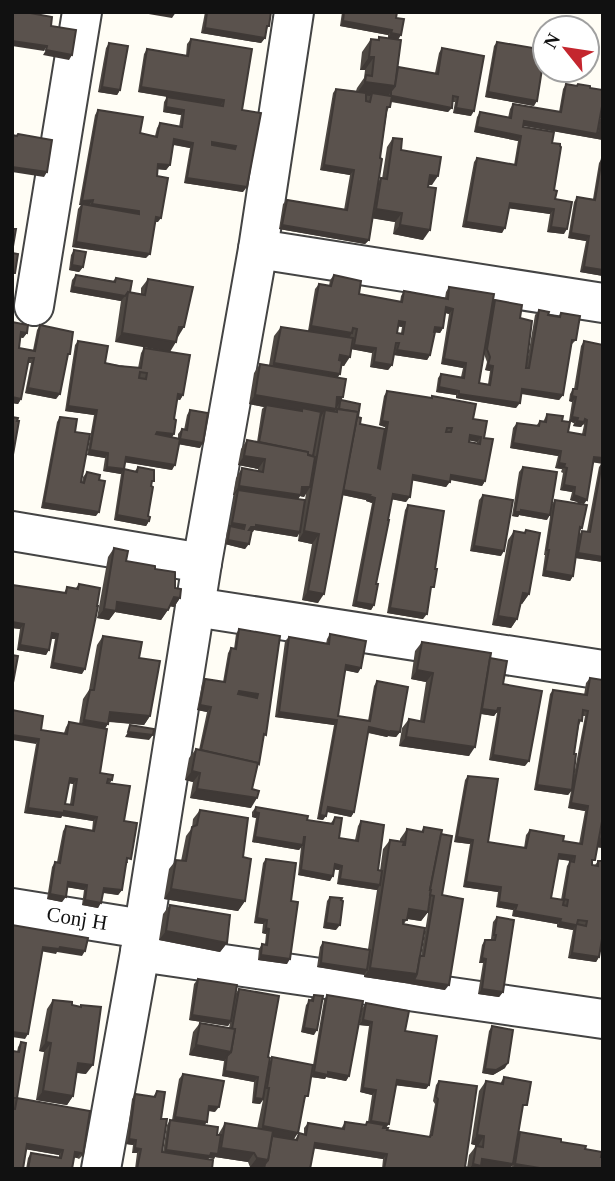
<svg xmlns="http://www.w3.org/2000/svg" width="615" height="1181" font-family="Georgia,serif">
<rect width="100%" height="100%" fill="#fffdf5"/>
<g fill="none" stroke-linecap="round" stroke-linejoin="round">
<defs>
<g id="minor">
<polyline points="258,249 603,303"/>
<polyline points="34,306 82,12"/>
<polyline points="12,531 202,563"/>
<polyline points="195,607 603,670"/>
<path id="s1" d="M12,908l131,21"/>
<polyline points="140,952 603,1019"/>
<polyline points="101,1169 140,952 202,563 258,249 294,12"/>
</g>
</defs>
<use href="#minor" stroke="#444" stroke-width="42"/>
<use href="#minor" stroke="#fff" stroke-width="38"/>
</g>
<g fill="#4d4742" fill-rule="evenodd">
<polygon points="205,12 271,12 265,38 261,43 201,33"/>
<polygon points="342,12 397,12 396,18 398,40 398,67 435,73 439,53 442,48 471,116 453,113 455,102 453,102 448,112 391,102 387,112 380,158 378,182 381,178 382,179 387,147 393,138 401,150 432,185 429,185 423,240 393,234 395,222 372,218 369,240 365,244 279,229 283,204 287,200 344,210 350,175 320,170 333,93 336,89 356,91 357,88 364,78 365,70 360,70 362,52 371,39 377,40 379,37 388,38 388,35 340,26"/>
<polygon points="191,39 242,110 243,192 184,183 190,148 173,145 170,165 166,170 158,169 158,222 155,222 146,258 72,247 78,209 81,205 79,205 95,115 98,110 140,133 155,136 157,128 160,123 179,127 181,115 163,112 164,102 167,97 220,106 138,92 144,54 147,49 186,56 187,44"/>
<polygon points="497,42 534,106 485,97 494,46"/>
<polygon points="109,43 120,90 117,95 98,92 106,48"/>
<polygon points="566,84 577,86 578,84 590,88 602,90 603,85 603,115 600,115 599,120 603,116 603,140 523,126 523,127 552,143 554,190 564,234 547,232 550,214 509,208 502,233 462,227 474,162 477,158 514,165 518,141 474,132 477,117 480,112 508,118 510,109 513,104 559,112 563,89"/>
<polygon points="602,158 603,276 580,272 586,241 568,238 574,202 577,197 593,199 599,163"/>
<polygon points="74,250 83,267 79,272 69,270 71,255"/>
<polygon points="76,275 113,281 116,278 130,292 141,294 141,288 148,279 178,337 115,342 121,301 70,292 72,280"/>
<path d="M334,275l14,4 11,15 41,8 1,-6 3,-5 41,7 1,-6 3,-5 43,17 3,-4 25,18 6,50 9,-53 4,-5 9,5 10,2 3,-4 15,27 -5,5 -8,50 -4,5 -38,-6 -5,14 -60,-10v-3l-20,-3 2,-14 3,-4 20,3 2,-9 -22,-4 8,-50 -4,-1 -2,15 -3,5 -5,-1 -5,23 -3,5 -33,-5 1,-7 -3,17 -4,5 -18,-3 2,-14 -20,-4 -8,17 -3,-1 -3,12 5,20 -2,3 17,17 2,7 25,5v-2l-6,-2 5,-29 3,-5 44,7 1,-2 41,23 11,19 1,43 -3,5 -32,-6 -4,7 -33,-7 -7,22 -14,-3 -16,85 -2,21 -3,5 -19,-4 20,-103 -6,-2v-1l-24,-5 -24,108 -16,-3 10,-56 -14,-3 1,-8 -2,4 -43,-7 -2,2 -7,17 -20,-5 2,-13 2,-3 5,-33h-1l3,-17 6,-10 16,3v-2l-20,-4 3,-16 6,-9 10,2 5,-33 2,-2 -15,-3 5,-31 6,-9 9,1 5,-29 7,-9 27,4 7,-42 4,-5 10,2 1,-6zM398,326l4,1 -1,6h-4zM484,354l3,8 -2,8 5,1 -2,13 -9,-1zM469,440l8,2v2l-8,-2zM306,493l-1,7 -7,-1 2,-3 4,1z"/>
<polygon points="12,322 27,333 23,338 20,337 19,348 33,350 37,330 40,325 67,359 56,399 25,393 31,363 28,363 21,399 18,404 12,403"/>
<polygon points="78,341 105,363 138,368 141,353 144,348 183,395 180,400 177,399 174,419 174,434 172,437 178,438 178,434 182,429 184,430 187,415 190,410 200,448 179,444 172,470 125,462 124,469 135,471 138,467 151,485 148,516 149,521 146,526 114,520 121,474 103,471 105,458 87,455 94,415 65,411 75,345"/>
<polygon points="584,341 603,345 603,562 576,558 573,576 570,581 542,576 545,555 544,555 552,504 555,500 582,528 580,531 579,535 582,531 587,531 599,467 602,463 593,462 584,504 570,500 572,492 560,490 563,473 561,472 562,469 555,468 558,456 510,448 513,428 517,423 536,426 540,421 543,422 547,414 562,421 568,432 582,434 584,425 583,424 581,427 573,426 574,423 569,421 572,402 569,401 570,394 573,389 574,389 581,346"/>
<polygon points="60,417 75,432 81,482 82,482 83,477 87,472 96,516 41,508 57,422"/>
<polygon points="523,467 547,520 519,515 518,517 512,516 519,472"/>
<polygon points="483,495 501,556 470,551 479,500"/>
<polygon points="408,505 431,592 423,619 387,613 405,510"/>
<polygon points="526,530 529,594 522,604 521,603 517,619 511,628 492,625 508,540 514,531 524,533"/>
<polygon points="114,548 126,561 155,569 175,588 180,598 174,607 170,606 161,620 115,612 109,620 97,618 108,557"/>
<polygon points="79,584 82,674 50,668 55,639 51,639 46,655 17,650 20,629 12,628 12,585 64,593 67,587 75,589"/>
<polygon points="239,629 280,636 259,764 257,766 252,789 251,808 190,798 193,782 185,780 189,758 196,749 199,750 207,712 197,710 202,684 205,679 223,682 228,653 231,648 234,649 236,634"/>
<polygon points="330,634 358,673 345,670 338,716 368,721 374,686 377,681 400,732 396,737 388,736 387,737 368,733 354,812 351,817 327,812 323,820 317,819 334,725 275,717 285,641 289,637 326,644 327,639"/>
<path d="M103,636l36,22 11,58 -6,9 -35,-3 -4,6 -5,45 12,7 -2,3 14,38 4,42h-2l-4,27 -4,5 -15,-2 -5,15 -16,-3 2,-15 -17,-3 -5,15 -15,-3 5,-32 3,-5h2l6,-31 3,-5 26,5 1,-10 -31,-5 -1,2 -37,-5 12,-69 5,-14 23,3 2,-6 3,-5 10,2 4,-25 6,-9 8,-45zM69,783l4,1 -3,20h-5z"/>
<polygon points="422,642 490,658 503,684 525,766 489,760 497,713 496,713 494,716 481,714 469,756 399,746 402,728 409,719 420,721 426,682 411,679 415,651"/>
<path d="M590,678l11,150 2,-6v26l-6,-1 -5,18h3l3,-4 1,96 -3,5 -28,-4 5,-28 -16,-3v-3l-45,-8 1,-6 -17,-3 2,-15 -35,-5 7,-43 -16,-2 11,-62 3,-4 20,66 36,6 2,-13 4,-5 33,11 16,3 6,-33 -17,-3 3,-17 -3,4 -34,-5 16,-96 3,-4 31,5 2,-12zM583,716h2l-12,64 1,-26 5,-29zM558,859l14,2h-2l-3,5 -6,34 -10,-2z"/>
<path d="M256,807l51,13 24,3 4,-6 4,21 16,2 3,-14 3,-5 17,49 2,1 3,-22 7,-9 10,1v-2l7,-10 14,3 3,-5 17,7 4,156 -35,-6h1l-47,-7v-3l-47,-7 3,-20 3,-5 45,7 9,-59 -40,-6 2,-14 -5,-1 -4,12 -32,-6 3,-28 -2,3 -47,-8 4,-24 -4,-1v-5zM430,901l-9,55 -17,-32 3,-5 14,2 7,-9z"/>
<polygon points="200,810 243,857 245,901 238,911 164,899 169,869 176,860 181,861 186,836 192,828 193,819"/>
<polygon points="266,859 291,901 287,964 258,960 259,949 262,944 265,944 266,934 262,933 263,924 254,923 263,863"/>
<polygon points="330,897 336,930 323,928 327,901"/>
<polygon points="170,905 227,943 220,952 159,940 163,914"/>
<polygon points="497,917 503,992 499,997 478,994 483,963 479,963 482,945 485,940 491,939 493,922"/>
<polygon points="198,979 236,993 239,989 270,1061 272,1057 313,1065 324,1000 327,995 349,1076 346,1081 326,1077 325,1079 311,1077 294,1139 295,1140 299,1133 304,1134 304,1128 308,1123 341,1129 345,1122 365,1125 368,1122 372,1095 360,1092 369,1026 359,1025 362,1008 366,1003 405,1031 429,1085 426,1089 396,1085 386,1128 387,1130 429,1137 435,1104 433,1101 436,1085 439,1081 465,1167 467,1168 469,1155 476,1146 478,1146 471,1144 479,1091 486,1081 500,1084 504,1077 521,1113 518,1136 520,1132 585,1149 601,1157 603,1169 512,1169 512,1166 510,1169 382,1169 383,1159 314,1148 310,1169 261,1169 250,1167 248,1162 215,1157 214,1159 209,1158 208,1159 212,1169 135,1169 137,1153 132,1153 133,1145 126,1144 132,1099 135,1094 153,1097 157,1091 161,1119 162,1152 163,1152 167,1125 170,1120 172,1120 179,1079 183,1074 215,1112 208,1111 205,1125 217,1135 218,1135 225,1123 257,1129 263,1100 260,1104 252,1103 254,1082 222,1076 224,1061 189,1055 193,1032 200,1023 229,1028 230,1023 228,1026 189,1020 194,984"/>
<polygon points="314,995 314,1035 301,1032 306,1005"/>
<polygon points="53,1000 86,1074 77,1073 73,1096 67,1105 36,1100 44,1052 39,1051 47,1009"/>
<polygon points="492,1026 505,1068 493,1075 482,1073 489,1031"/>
<polygon points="21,1042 17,1098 83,1155 79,1159 77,1158 74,1157 72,1169 26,1169 28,1158 31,1153 59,1157 59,1155 26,1149 12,1109 13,1103 12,1103 12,1051 17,1052 18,1047"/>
</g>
<g fill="#3f3936">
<polygon points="137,12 176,12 172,18"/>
<polygon points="343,21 392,30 388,35 340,26"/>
<polygon points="205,28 265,38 261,43 201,33"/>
<polygon points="391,33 401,35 398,40 388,38"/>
<polygon points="12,41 47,46 44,51 12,46"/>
<polygon points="46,50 72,55 69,60 43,55"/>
<polygon points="369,57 374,57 365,70 360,70"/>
<polygon points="365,82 395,86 386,99 372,93 370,96 356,94"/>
<polygon points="102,87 120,90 117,95 98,92"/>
<polygon points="141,87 224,100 221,105 138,92"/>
<polygon points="488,92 537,101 534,106 485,97"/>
<polygon points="392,96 452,108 448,112 389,101"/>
<polygon points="166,107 184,110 181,115 163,112"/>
<polygon points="456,108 474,111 471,116 453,113"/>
<polygon points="524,121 597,134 600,129 603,130 603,140 520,125"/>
<polygon points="477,127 521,136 518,141 474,132"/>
<polygon points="174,139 193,143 190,148 171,144"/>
<polygon points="212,142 236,146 232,151 209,147"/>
<polygon points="158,164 170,165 166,170 155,169"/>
<polygon points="324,165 354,170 350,175 320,170"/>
<polygon points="12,167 47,172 44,177 12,172"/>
<polygon points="430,175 438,176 432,185 424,184"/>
<polygon points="187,178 247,187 243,192 184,183"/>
<polygon points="93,200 89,205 79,205 82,201"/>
<polygon points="510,203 554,209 550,214 506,208"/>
<polygon points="92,204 139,211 136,216 89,209"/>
<polygon points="376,209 402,213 395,222 370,218"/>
<polygon points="156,217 161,218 158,222 153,221"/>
<polygon points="466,222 505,228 502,233 462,227"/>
<polygon points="282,225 369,240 365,244 279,229"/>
<polygon points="400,225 430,230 423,240 393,234"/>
<polygon points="551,227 567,229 564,234 547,232"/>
<polygon points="571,233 589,236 586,241 568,238"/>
<polygon points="76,242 150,254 146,258 72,247"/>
<polygon points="72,265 83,267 79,272 69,270"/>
<polygon points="584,267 603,270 603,276 580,272"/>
<polygon points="73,287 125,296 121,301 70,292"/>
<polygon points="446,307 453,309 449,314 443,312"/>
<polygon points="399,321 405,322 402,327 395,326"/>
<polygon points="311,326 352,333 349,338 308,331"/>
<polygon points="179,327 184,327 178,337 173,336"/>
<polygon points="435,327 443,328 440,333 431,332"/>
<polygon points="21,332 27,333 23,338 18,337"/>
<polygon points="122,333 176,342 170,352 115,342"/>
<polygon points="354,345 376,348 372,353 350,349"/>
<polygon points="397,350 430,355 427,360 394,355"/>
<polygon points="340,355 350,357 344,366 334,365"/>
<polygon points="444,359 466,363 463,368 441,364"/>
<polygon points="374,362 392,365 388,370 370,367"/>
<polygon points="274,363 340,374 334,383 268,372"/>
<polygon points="488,365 493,366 490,371 485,370"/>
<polygon points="439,387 459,391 456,395 436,392"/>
<polygon points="28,388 60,394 56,399 25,393"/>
<polygon points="522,389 563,395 559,400 519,393"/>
<polygon points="178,394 183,395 180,400 175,399"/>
<polygon points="459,394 520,403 516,408 456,398"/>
<polygon points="255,395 336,409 329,418 325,410 321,417 302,408 299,413 266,405 264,407 249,404"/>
<polygon points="572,396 576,397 572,402 569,401"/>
<polygon points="12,397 21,399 18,404 12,403"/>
<polygon points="337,397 343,397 337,407 331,406"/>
<polygon points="68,406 97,410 94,415 65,411"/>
<polygon points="572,417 578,418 574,423 569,421"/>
<polygon points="585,419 587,420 581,427 573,426 577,421"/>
<polygon points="382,421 388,422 385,427 379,425"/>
<polygon points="157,432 174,434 171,439 153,436"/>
<polygon points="470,435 481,437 477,442 467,440"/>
<polygon points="180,439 203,443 200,448 177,444"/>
<polygon points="513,443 561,451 558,456 510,448"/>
<polygon points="90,450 108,453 105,458 87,455"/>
<polygon points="244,456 265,459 258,469 238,465"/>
<polygon points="126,457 175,465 172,470 123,462"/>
<polygon points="594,457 603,458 603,464 591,462"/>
<polygon points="559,463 565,464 562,469 555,468"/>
<polygon points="107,467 124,469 121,474 103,471"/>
<polygon points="413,475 450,482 446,487 410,480"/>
<polygon points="451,475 485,481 482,486 448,479"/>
<polygon points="564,485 575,487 572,492 560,490"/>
<polygon points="239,486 302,487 310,487 304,497 300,496 295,504 238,490 234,495 233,495"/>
<polygon points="341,490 370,495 366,500 338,494"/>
<polygon points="393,494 410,497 406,502 390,499"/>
<polygon points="574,495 581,497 578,502 570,500"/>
<polygon points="369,496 375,498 372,503 366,501"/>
<polygon points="581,498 587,500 584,504 577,503"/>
<polygon points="44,503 99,512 96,516 41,508"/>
<polygon points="521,510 550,515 547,520 519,515 518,517 512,516 515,512"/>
<polygon points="117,515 149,521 146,526 114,520"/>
<polygon points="232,523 245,525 242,530 230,526"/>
<polygon points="256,525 300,532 297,537 254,530 253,532 248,531 251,527"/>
<polygon points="304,531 319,534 312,544 298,541"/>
<polygon points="228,540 249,544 245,549 225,544"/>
<polygon points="474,546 504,551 501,556 470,551"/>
<polygon points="578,553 603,557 603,562 575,558"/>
<polygon points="545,571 573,576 570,581 542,576"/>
<polygon points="308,591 324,594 318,603 302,600"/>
<polygon points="523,593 529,594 522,604 516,602"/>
<polygon points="174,597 180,598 174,607 168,606"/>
<polygon points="117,602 168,610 161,620 115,612 109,620 97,618 104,609"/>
<polygon points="356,602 374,605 371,610 352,606"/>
<polygon points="390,608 427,614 423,619 387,613"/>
<polygon points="498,616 517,619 511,628 492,625"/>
<polygon points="12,622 24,624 20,629 12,628"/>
<polygon points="52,633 58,634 55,639 49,638"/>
<polygon points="20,645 49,650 46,655 17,650"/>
<polygon points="53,663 85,669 82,674 50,668"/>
<polygon points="346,665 361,668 358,673 343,670"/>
<polygon points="417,670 433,673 426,682 411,679"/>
<polygon points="239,691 258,694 255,698 236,695"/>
<polygon points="200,705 211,707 207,712 197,710"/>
<polygon points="480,708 500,708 494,716 476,713"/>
<polygon points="110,712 150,716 144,725 104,721"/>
<polygon points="279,712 337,720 334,725 275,717"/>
<polygon points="84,720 108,724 102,733 78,730"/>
<polygon points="369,727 391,731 400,732 396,737 388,736 387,737 366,732"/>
<polygon points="128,732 153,735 149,740 125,737"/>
<polygon points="12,735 39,739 36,744 12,740"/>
<polygon points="406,737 475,747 469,756 399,746"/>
<polygon points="493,755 529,761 525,766 489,760"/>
<polygon points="192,771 200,773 193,782 185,780"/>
<polygon points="70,778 77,779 73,784 67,783"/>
<polygon points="537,785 572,790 568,795 534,790"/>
<polygon points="197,789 257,798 251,808 190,798"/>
<polygon points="571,803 588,806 585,811 568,808"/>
<polygon points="328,807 354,812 351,817 324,811"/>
<polygon points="28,808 64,811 97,817 93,821 62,816 61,818 24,813"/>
<polygon points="255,812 259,813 256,818 252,817"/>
<polygon points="320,815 326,816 323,820 317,819"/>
<polygon points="255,837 303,845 299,850 252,842"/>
<polygon points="457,837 473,840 470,844 454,842"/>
<polygon points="601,837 603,838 603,848 595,847"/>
<polygon points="559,854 575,856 572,861 555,859"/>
<polygon points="335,864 342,866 339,870 331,869"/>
<polygon points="301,870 333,876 330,881 298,875"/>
<polygon points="340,879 380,885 377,890 337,884"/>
<polygon points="68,882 87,885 84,890 65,887"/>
<polygon points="466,882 501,887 498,892 463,887"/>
<polygon points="104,888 122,890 118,895 100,892"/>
<polygon points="171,889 245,901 238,911 164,899"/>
<polygon points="50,894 66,897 62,902 47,899"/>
<polygon points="85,900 101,903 98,908 82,905"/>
<polygon points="499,902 517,905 513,910 496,907"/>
<polygon points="409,909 428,912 421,921 402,918"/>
<polygon points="515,911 561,919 557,924 512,916"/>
<polygon points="257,918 267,920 263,924 254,923"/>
<polygon points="560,922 576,925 573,930 557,927"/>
<polygon points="326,923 340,925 336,930 323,928"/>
<polygon points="266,928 269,929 266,934 262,933"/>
<polygon points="166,931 227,943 220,952 159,940"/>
<polygon points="43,947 60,947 85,951 82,956 57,952 56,954 40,951"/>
<polygon points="572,953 599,957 596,962 568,958"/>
<polygon points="261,955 290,959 287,964 258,960"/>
<polygon points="482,958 486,959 483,963 479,963"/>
<polygon points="321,963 367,970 364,975 317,967"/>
<polygon points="370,968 417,974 411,984 364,977"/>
<polygon points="414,980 449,985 445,990 410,984"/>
<polygon points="482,989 503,992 499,997 478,994"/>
<polygon points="192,1015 231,1021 228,1026 189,1020"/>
<polygon points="363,1020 372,1022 369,1026 359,1025"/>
<polygon points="304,1028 317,1030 314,1035 301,1032"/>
<polygon points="12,1032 28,1034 25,1039 12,1037"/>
<polygon points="46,1042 51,1043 44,1052 39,1051"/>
<polygon points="196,1045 231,1052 224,1061 189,1055"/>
<polygon points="78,1063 93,1065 86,1074 72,1072"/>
<polygon points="508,1063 505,1068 493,1075 482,1073 485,1069"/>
<polygon points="225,1071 258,1077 254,1082 222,1076"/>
<polygon points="314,1072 328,1072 349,1076 346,1081 326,1077 325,1079 311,1077"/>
<polygon points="397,1080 429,1085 426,1089 393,1085"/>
<polygon points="363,1088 376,1090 372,1095 360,1092"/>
<polygon points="43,1091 73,1096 67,1105 36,1100"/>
<polygon points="255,1098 263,1099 260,1104 252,1103"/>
<polygon points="209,1106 219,1107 215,1112 206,1110"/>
<polygon points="175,1117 207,1122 203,1127 172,1122"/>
<polygon points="371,1121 389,1124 385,1129 367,1126"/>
<polygon points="263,1126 298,1133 292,1142 256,1136"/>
<polygon points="477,1135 484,1136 478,1146 471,1144"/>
<polygon points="129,1139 136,1140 133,1145 126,1144"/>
<polygon points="315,1143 387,1154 383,1159 311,1148"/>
<polygon points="27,1144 63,1150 59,1155 24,1149"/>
<polygon points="135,1148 141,1149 137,1153 132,1153"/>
<polygon points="221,1148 254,1153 248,1162 215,1157 214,1159 209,1158 207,1161 163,1154 166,1150 217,1154"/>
<polygon points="75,1152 81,1153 77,1158 72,1157"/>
<polygon points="257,1158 268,1160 262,1169 250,1167"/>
<polygon points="482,1159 513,1164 510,1169 469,1169 473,1164"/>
<polygon points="515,1164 546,1169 512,1169"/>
</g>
<g fill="#5a524d" stroke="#3f3936" stroke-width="2" fill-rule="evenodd">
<polygon points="12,12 25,12 52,17 51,26 76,30 72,55 46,50 47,46 12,41"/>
<polygon points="207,12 271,12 269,26 267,26 265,38 205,28"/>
<polygon points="344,12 397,12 396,18 404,19 401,35 391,33 392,30 343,21"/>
<polygon points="379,37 401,40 395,86 365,82 366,75 372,76 374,57 369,57 371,39 379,40"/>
<path d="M191,39l61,10 -10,61 19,3 -14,74 -60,-9 6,-35 -19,-4 -4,26 -12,-1 -1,12 11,2 -7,40 -5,-1 -6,37 -74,-12 6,-38 57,10v-3l-47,-7 1,-4 -11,1 16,-91 45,7 -3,16 17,4 3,-14 22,4 2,-17 -18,-3 1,-10 56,9 1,-6 -83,-13 6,-38 41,7zM212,142l24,4 -1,3 -23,-4z"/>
<polygon points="497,42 545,50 537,101 488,92"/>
<polygon points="109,43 128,46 120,90 102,87"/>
<polygon points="442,48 484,56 474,111 456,108 458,97 453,96 452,108 392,96 390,107 387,107 380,158 382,159 369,240 282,225 287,200 347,210 354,170 324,165 336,89 366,93 366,101 370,102 372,93 391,96 391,91 395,86 398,67 438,74"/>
<polygon points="566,84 577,86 578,84 590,86 590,88 603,90 603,101 597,134 524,121 523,127 554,132 552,143 560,144 560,146 561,147 554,190 557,191 555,199 572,202 567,229 551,227 554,209 510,203 505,228 466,222 477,158 516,165 521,136 477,127 480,112 511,118 513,104 561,112"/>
<polygon points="602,116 603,116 603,130 600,129"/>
<polygon points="18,134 52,140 47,172 12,167 12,135 17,136"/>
<polygon points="393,138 402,139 401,150 441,157 438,176 430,175 428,187 436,188 430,230 400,225 402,213 376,209 381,178 387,179"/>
<polygon points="602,158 603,158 603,270 584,267 589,236 571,233 577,197 595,200"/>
<polygon points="12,229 16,229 12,252"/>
<polygon points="74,250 86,252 83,267 72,265"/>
<polygon points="12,253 18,254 15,273 12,273"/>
<polygon points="76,275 115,282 116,278 132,281 130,292 128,292 125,296 73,287"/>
<path d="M334,275l27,6 -2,13 43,8 2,-11 44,8 1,-12 45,7 -15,89 11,2 3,-19 -5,-1 2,-8 -3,-8 8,-49 27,5 -2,13 12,3 -6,47h3l10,-58 10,2 -1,3 12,2 1,-4 19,3 -4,24h-4l-9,55 -41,-6 -2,14 -61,-9v-3l-20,-4 2,-13 23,4 2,-15 -22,-4 9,-50 -7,-2 -3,21 -8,-1 -1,5h1l-5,23 -33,-5 2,-7h-3l-4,22 -18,-3 2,-14 -22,-3 3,-16 -4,-1 -1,5 -41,-7 8,-42 12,2zM399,321l6,1 -2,12 -6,-1z"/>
<polygon points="148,279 193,287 184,327 179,327 176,342 122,333 128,292 145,295"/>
<polygon points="12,322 28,325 27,333 21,332 19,348 35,351 40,325 73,332 70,354 68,354 60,394 28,388 34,358 29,358 21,399 12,397"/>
<polygon points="281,327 353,338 350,357 340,355 339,360 342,361 340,374 274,363"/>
<path d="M78,341l30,5 -3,17 14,3 22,2 3,-20 46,7 -7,40 -5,-1 -4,25 2,1 -2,14 -17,-2 -1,2 24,5 -5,26 -49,-8 -2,12 -17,-2 1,-14 -18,-3 7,-40 -29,-4zM140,372l7,1 -1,6 -7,-1z"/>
<polygon points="584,341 603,345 603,458 594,457 587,500 574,495 575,487 564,485 567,468 564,467 565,464 559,463 561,451 513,443 517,423 539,426 540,421 546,422 547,414 563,416 562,421 570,422 568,432 585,435 587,420 585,419 584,422 577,421 578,418 572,417 576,397 572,396 573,389 577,389"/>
<polygon points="260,364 346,379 343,397 337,397 336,409 255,395"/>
<path d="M387,391l45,7v-2l44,8 -3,15 14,2 -3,17 9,1 -8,42 -34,-6 -1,7 -37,-7 -3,22 -17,-3 -5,26h1l-13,64h2l-4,21 -18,-3 19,-104 -6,-2 1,-1 -27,-5 15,-78 -19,-3 1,-7 1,-2 19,4 -2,13 3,1 -1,6 25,5 -7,39 2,1 8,-47 -6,-1zM447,428h5l-1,4h-5zM470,435l11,2 -1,7 -11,-2z"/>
<polygon points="266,405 302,411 302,408 321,412 313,456 308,455 308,452 259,442"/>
<polygon points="337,409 358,412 324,594 308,591 319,534 304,531 325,410 337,412"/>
<polygon points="190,410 208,413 203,443 180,439 182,429 187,430"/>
<polygon points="12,417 18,418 17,421 19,421 12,460"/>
<polygon points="60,417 77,419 75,432 90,434 81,482 84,483 87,472 100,475 99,480 105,481 99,512 44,503"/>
<polygon points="247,440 308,452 308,455 315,457 310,487 302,487 301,495 239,486 242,468 263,472 265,459 244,456"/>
<polygon points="602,462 603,462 603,557 578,553 582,531 590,532"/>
<polygon points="138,467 154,470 154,481 152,481 151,486 153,487 148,516 150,517 149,521 117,515 124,469 137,472"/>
<polygon points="523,467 557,472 550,515 521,510 521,512 515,512"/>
<polygon points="238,490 305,500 300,532 256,525 256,527 251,527 249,530 252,530 249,544 228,540 230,526 244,529 245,525 232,523"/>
<polygon points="483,495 513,500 504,551 474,546"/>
<polygon points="555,500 587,505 582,528 580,527 573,576 545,571 549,550 547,550"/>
<polygon points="408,505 444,511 435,569 437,569 434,587 431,587 427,614 390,608"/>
<polygon points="526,530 540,533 529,594 523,593 517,619 498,616 514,531 525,533"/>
<polygon points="114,548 128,551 126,561 155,566 155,569 175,572 175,588 181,589 180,598 174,597 168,610 117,602 116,611 104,609"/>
<polygon points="79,584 100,588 97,606 98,606 85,669 53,663 58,634 52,633 49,650 20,645 24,624 12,622 12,585 66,593 67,587 78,589"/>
<path d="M239,629l41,7 -14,99 -2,-1 -5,30 -1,-1 -57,-13 10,-43 -11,-2 5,-26 20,3 6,-34 5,1zM239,691l19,3 -1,4 -19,-4z"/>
<polygon points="330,634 366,641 361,668 346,665 338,716 370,721 377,681 408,687 400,732 391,731 391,732 369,727 354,812 328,807 326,816 320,815 337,720 279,712 289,637 329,644"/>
<polygon points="103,636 142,642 139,658 160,661 150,716 110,712 108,724 84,720 90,690 94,690"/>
<polygon points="422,642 491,653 475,747 406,737 409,719 424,722 433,673 417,670"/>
<polygon points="12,655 18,656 12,688"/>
<polygon points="490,658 507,661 503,684 542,691 529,761 493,755 500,708 498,708 497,711 482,709"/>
<path d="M590,678l13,2v136l-8,44h-3v5l6,1v-5h5v72l-4,24 -27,-4 4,-28 -16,-3 1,-3 -46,-8 2,-6 -18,-3 2,-15 -35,-5 7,-42 -16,-3 11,-61 30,3 -10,63 38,6 4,-18 34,6 -1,5 19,3 6,-38 -17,-3 17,-92 -5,-1 -1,11 -3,-1 -5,34h2l-4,36 -35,-5 16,-95 34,5zM559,854l16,2 -1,6 -4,-1 -6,38 4,1 -1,6 -4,-1 1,-5 -13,-2zM578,920l9,1 -1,5 -9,-2z"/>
<path d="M12,710l31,6 -2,14 26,4 2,-12 38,7 -7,44 13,2 -1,5 -4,-1 -1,4 23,3 -6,35 13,2 -6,36 -4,-1 -5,32 -18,-2 -3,15 -16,-3 2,-15 -19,-3 -2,15 -16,-3 5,-32 5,1 6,-37 28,5 3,-14 -33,-6v2l-36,-5 11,-69 -27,-4zM70,778l7,1 -4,26 -8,-1z"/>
<polygon points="130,725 154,729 153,735 128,732"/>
<polygon points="196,749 258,763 252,789 259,791 257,798 197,789 200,773 192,771"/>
<polygon points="256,807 308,816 307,820 333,824 335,817 342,818 339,838 358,841 361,821 384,825 378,870 382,871 380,885 340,879 342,866 335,864 333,876 301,870 305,837 304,837 303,845 255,837 259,813 255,812"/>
<polygon points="200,810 248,818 243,857 251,859 245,901 171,889 176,860 186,861 192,827 197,825"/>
<polygon points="424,827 442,830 430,890 431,890 428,912 409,909 407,920 403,920 403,924 425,928 417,974 370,968 390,840 404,842 403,845 405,845 407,829 423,832"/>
<polygon points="441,834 452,836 442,895 463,899 449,985 414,980 417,974 420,956 424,956 434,896 430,895 431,890 430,890"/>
<polygon points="266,859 296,863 291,901 298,902 290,959 261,955 262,944 267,945 269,929 266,928 267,920 257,918"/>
<polygon points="330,897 342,898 341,900 343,901 340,925 326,923"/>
<polygon points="170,905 230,915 227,943 166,931"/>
<polygon points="497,917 514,920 503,992 482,989 486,959 482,958 485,940 495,940 496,935 494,935"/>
<polygon points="12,925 88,938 85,951 60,947 59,949 43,947 28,1034 12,1032"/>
<polygon points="323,942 370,950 367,970 321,963"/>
<polygon points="198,979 237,985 231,1021 192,1015"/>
<polygon points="239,989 279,996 268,1057 270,1058 263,1099 255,1098 258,1077 225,1071 227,1056 231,1052 235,1029 232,1029"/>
<polygon points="314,995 323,996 317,1030 304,1028 309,1000 313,1001"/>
<polygon points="327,995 363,1001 349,1076 328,1072 328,1075 314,1072"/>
<polygon points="53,1000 72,1002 72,1005 81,1007 81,1005 101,1007 93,1065 78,1063 73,1096 43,1091 51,1043 46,1042"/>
<polygon points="366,1003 409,1011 405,1031 437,1036 429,1085 397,1080 389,1124 371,1121 376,1090 363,1088 372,1022 363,1020"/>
<polygon points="200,1023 235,1029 231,1052 196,1045"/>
<polygon points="492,1026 513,1030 508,1063 496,1070 485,1069"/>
<polygon points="21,1042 26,1043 17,1098 12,1098 12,1051 19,1052"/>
<polygon points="272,1057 313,1065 308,1096 305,1096 298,1133 263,1126 269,1088 267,1088"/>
<polygon points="183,1074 224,1081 219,1107 209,1106 207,1122 175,1117"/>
<polygon points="504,1077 531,1082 527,1105 523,1105 513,1164 482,1159 481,1166 473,1164 476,1146 483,1147 484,1136 477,1135 486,1081 503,1084"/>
<polygon points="439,1081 477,1086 465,1167 472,1169 384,1169 387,1154 315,1143 310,1169 264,1169 265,1164 268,1160 272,1136 297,1140 299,1133 306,1135 308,1123 344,1129 345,1122 366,1125 367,1122 384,1125 383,1128 388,1128 387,1130 430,1137 431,1135 432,1135 438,1099 436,1097"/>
<polygon points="157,1091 165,1092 161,1119 167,1119 162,1152 213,1160 212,1169 137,1169 141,1149 135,1148 136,1140 129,1139 135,1094 155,1097"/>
<polygon points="17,1098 90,1111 83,1155 81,1153 75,1152 72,1169 28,1169 31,1153 61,1158 63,1150 27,1144 23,1169 12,1169 12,1109 15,1109"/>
<polygon points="170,1120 218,1127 217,1135 221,1135 218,1154 211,1153 210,1156 166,1150"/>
<polygon points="225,1123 273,1131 268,1160 257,1158 254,1153 221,1148"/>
<polygon points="520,1132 561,1139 561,1142 586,1146 585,1149 602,1152 601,1157 603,1157 603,1169 546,1169 515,1164"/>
</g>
<g text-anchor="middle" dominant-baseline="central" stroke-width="7" stroke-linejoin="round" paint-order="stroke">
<g font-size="21" fill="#111" stroke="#fff">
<text stroke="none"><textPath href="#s1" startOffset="66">Conj H</textPath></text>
</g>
</g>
<rect width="615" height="1181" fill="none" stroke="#111111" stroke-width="28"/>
<g transform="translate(566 49) rotate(300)"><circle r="33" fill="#ffffff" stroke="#a0a0a0" stroke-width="2"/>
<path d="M0-5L12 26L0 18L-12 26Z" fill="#c4262e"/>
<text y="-10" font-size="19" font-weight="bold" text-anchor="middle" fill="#111111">N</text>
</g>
</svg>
